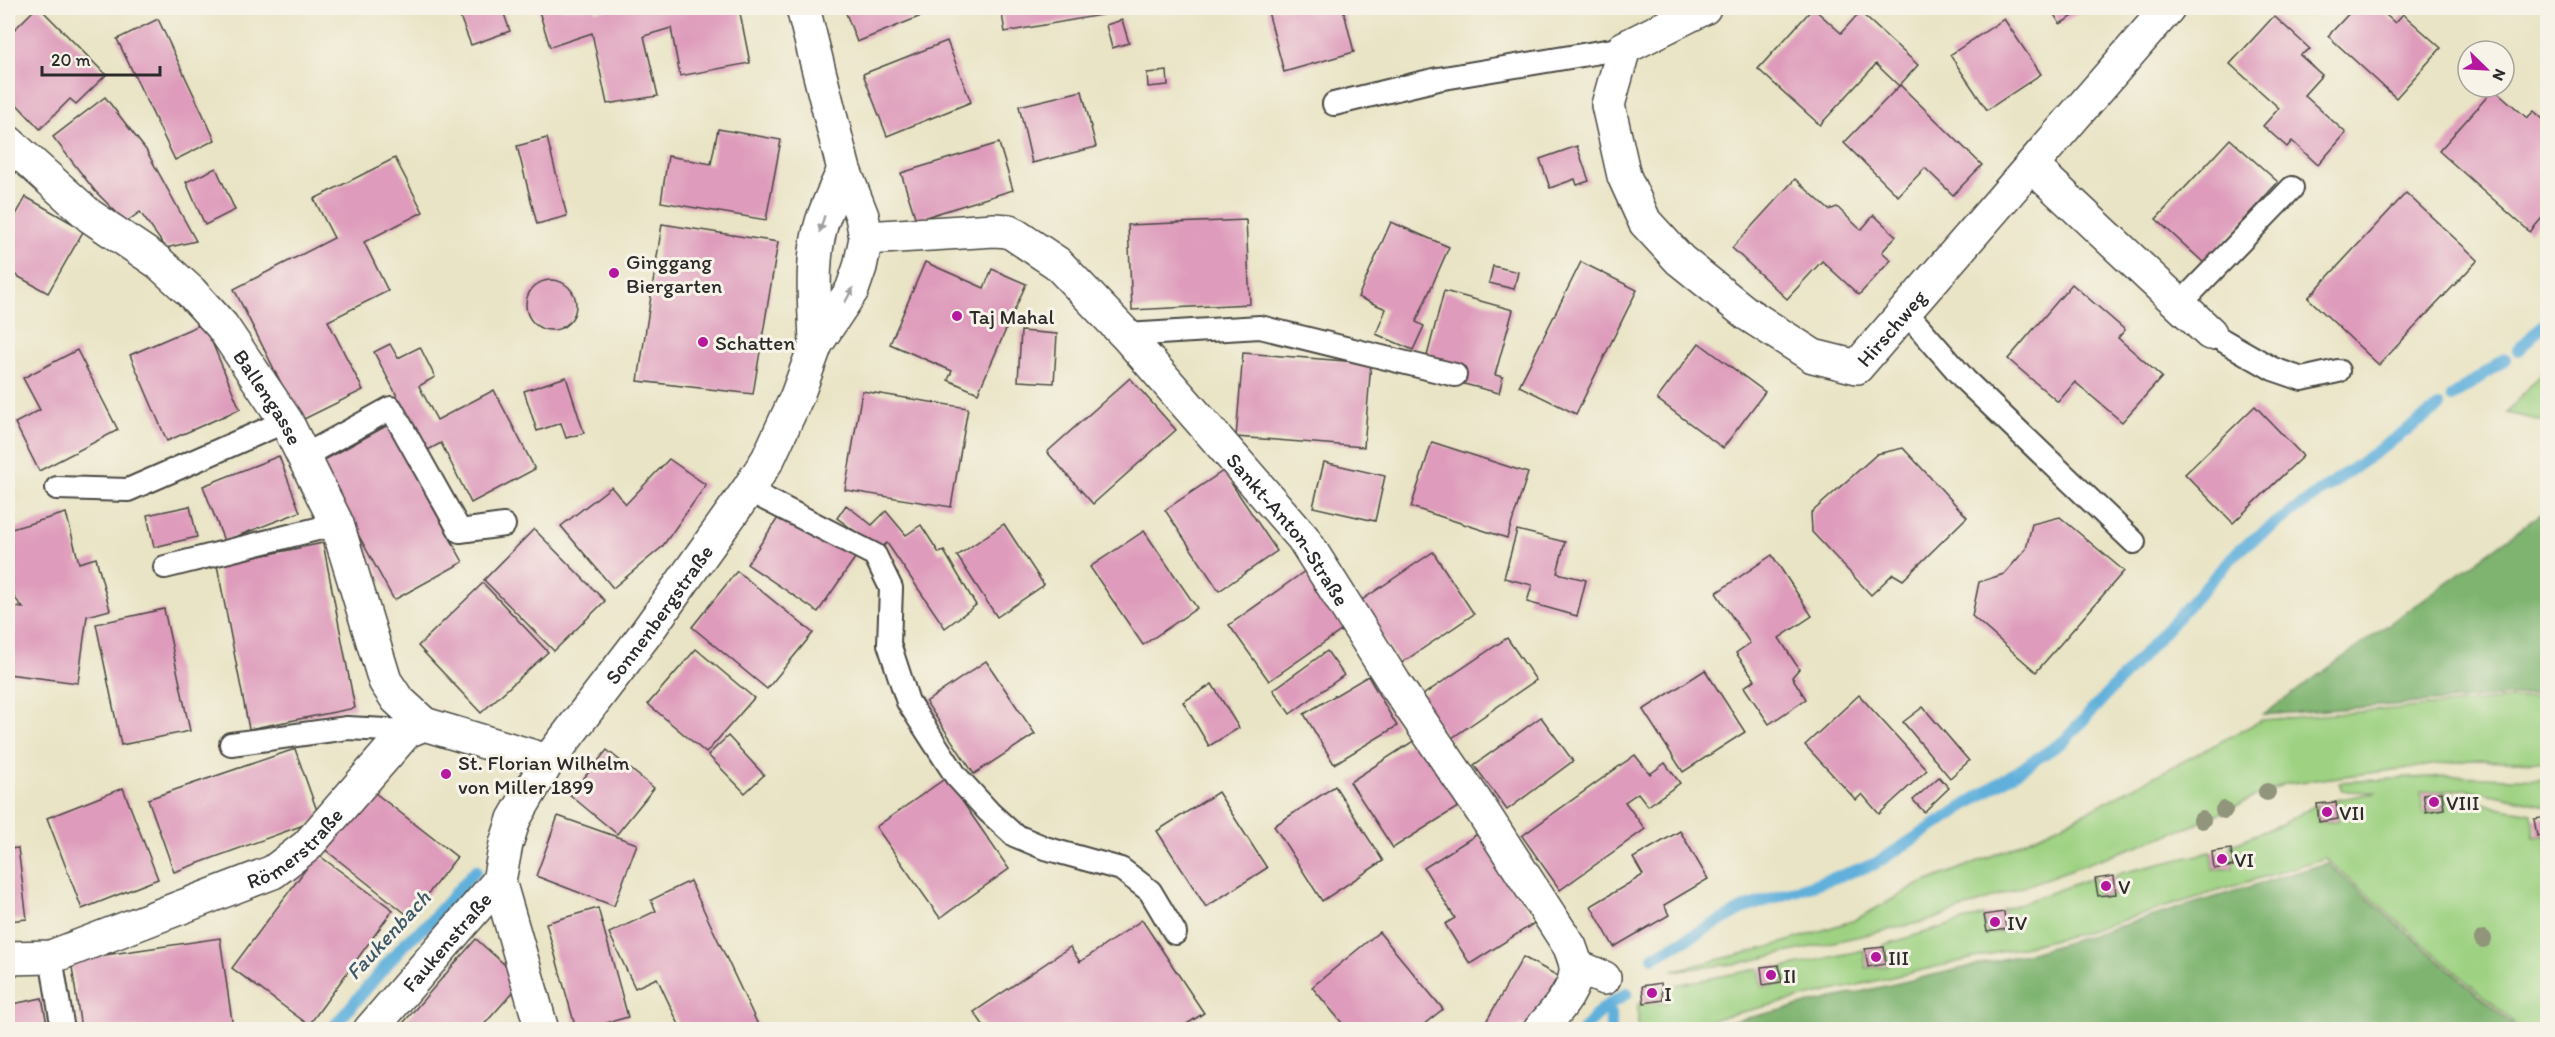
<svg xmlns="http://www.w3.org/2000/svg" width="2555" height="1037" font-family="Itim,sans-serif">
<rect width="100%" height="100%" fill="#f7f3e8"/>
<filter id="ink" filterUnits="userSpaceOnUse"><feTurbulence type="fractalNoise" baseFrequency=".0167" numOctaves="2"/><feDisplacementMap in="SourceGraphic" scale="12" xChannelSelector="R" yChannelSelector="G"/><feConvolveMatrix kernelMatrix="1 2 1 2 8 2 1 2 1" color-interpolation-filters="sRGB"/></filter>
<filter id="wash" filterUnits="userSpaceOnUse"><feTurbulence type="fractalNoise" baseFrequency=".008" numOctaves="4" result="noise"/><feDisplacementMap in="SourceGraphic" scale="24" xChannelSelector="R" yChannelSelector="G"/><feGaussianBlur stdDeviation="1.35" result="paint"/><feColorMatrix in="noise" values="0 0 0 0 0 0 0 0 0 0 0 0 0 0 0 0 0 1.4 0 .05"/><feComposite in="paint" operator="in"/></filter>
<g filter="url(#wash)">
<rect width="100%" height="100%" fill="#e9e4c5"/>
<g fill="#9ed282" stroke="#647e56" stroke-width="1.5">
<polygon points="2547,365 2547,422 2507,413 2542,372"/>
<polygon points="2547,696 2547,762 2471,760 2284,784 2192,826 1931,920 1741,963 1672,971 1769,947 1855,920 1918,885 1999,853 2073,819 2262,720"/>
<polygon points="2448,776 2547,779 2547,806 2466,789 2421,793 2423,813 2445,810 2443,793 2502,808 2532,813 2534,837 2547,835 2547,1029 2521,1029 2325,858 2078,934 1729,1015 1682,1029 1638,1030 1638,1004 1666,1003 1664,987 1759,969 1762,987 1783,985 1782,968 1864,950 1866,968 1888,966 1883,945 1983,915 1987,933 2007,931 2003,910 2094,877 2098,896 2117,895 2116,874 2211,852 2213,870 2233,868 2230,845 2282,824 2316,805 2318,822 2338,821 2336,800 2377,792 2342,791 2339,782"/>
</g>
<g fill="#7eb470" stroke="#54704e" stroke-width="1.5">
<polygon points="2547,510 2547,693 2263,715"/>
<polygon points="2327,863 2517,1029 1699,1029 2042,950"/>
</g>
<g fill="none" stroke-linecap="round" stroke-linejoin="round">
<g stroke="#60b0db" stroke-width="12">
<polyline points="2518,350 2548,320"/>
<polyline points="2452,397 2505,359"/>
<polyline points="1653,957 1744,908 1875,864 2064,741 2240,549 2439,407"/>
<polyline points="1602,1009 1611,1014 1611,1030"/>
<polyline points="331,1030 406,942 429,923 476,870"/>
<polyline points="1583,1030 1602,1009 1627,993"/>
</g>
</g>
<g id="blocks">
<g fill="#de9bbb">
<polygon points="36,8 40,8 106,75 76,104 70,99 40,129 8,95 8,36"/>
<polygon points="475,8 502,8 510,31 471,45 459,14"/>
<polygon points="538,8 595,8 596,11 618,8 739,8 750,63 680,76 671,28 644,36 658,96 607,104 592,33 550,47"/>
<polygon points="844,8 941,8 857,42"/>
<polygon points="1001,8 1117,8 1118,12 1005,32"/>
<polygon points="1267,8 1343,8 1354,52 1284,72"/>
<polygon points="1813,8 1841,33 1860,12 1918,65 1899,86 1876,64 1820,125 1758,69"/>
<polygon points="2050,8 2087,8 2060,24"/>
<polygon points="2354,8 2378,8 2395,23 2403,14 2441,48 2396,98 2328,36"/>
<polygon points="2274,16 2310,49 2300,55 2322,75 2304,95 2346,133 2318,165 2292,141 2287,147 2263,126 2279,108 2230,64"/>
<polygon points="158,19 215,140 175,160 117,39"/>
<polygon points="2004,19 2041,74 1987,110 1950,55"/>
<polygon points="1122,20 1129,43 1112,48 1106,25"/>
<polygon points="947,41 971,102 887,136 863,74"/>
<polygon points="1167,71 1168,85 1148,87 1147,73"/>
<polygon points="1900,85 1982,165 1953,195 1925,168 1898,196 1844,143"/>
<polygon points="2494,89 2527,118 2534,111 2547,123 2547,212 2530,232 2439,151"/>
<polygon points="1082,91 1096,147 1032,163 1019,106"/>
<polygon points="105,97 146,150 196,241 166,248 140,212 126,222 95,191 53,137"/>
<polygon points="718,129 781,140 766,220 661,202 668,156 711,164"/>
<polygon points="547,138 567,216 537,224 517,146"/>
<polygon points="2230,139 2278,182 2204,263 2156,219"/>
<polygon points="999,143 1013,190 916,220 901,173"/>
<polygon points="1577,146 1589,181 1577,185 1575,179 1550,188 1540,159"/>
<polygon points="395,158 423,212 364,242 388,291 328,321 363,390 300,421 234,289 334,238 314,199"/>
<polygon points="216,168 235,210 205,225 186,182"/>
<polygon points="1795,179 1829,210 1837,207 1861,230 1874,215 1896,236 1882,252 1891,260 1859,295 1822,261 1787,299 1732,248"/>
<polygon points="2406,193 2478,260 2379,365 2308,298"/>
<polygon points="26,197 84,230 48,293 8,271 8,229"/>
<polygon points="1246,220 1250,304 1132,310 1128,225"/>
<polygon points="1391,222 1449,247 1416,322 1424,326 1413,350 1376,334 1386,309 1358,297"/>
<polygon points="662,224 778,242 753,394 638,381"/>
<polygon points="925,262 984,288 992,269 1026,284 978,393 948,380 952,371 890,344"/>
<polygon points="1581,262 1637,290 1576,414 1519,386"/>
<polygon points="1493,266 1518,272 1514,289 1489,283"/>
<circle cx="551" cy="305" r="25"/>
<polygon points="2072,284 2125,330 2118,338 2162,377 2122,422 2075,382 2058,402 2008,359"/>
<polygon points="1444,291 1513,310 1495,375 1503,377 1499,393 1460,383 1465,367 1427,356"/>
<polygon points="204,323 240,409 167,441 130,355"/>
<polygon points="1021,331 1057,334 1054,383 1018,381"/>
<polygon points="1699,343 1765,392 1723,448 1657,399"/>
<polygon points="390,344 398,358 420,347 435,377 419,386 437,420 494,390 535,469 471,503 441,443 426,451 374,352"/>
<polygon points="77,350 118,430 39,471 15,423 40,410 23,378"/>
<polygon points="1243,353 1371,363 1364,447 1236,437"/>
<polygon points="566,377 584,433 566,438 561,423 537,431 524,391"/>
<polygon points="1130,378 1176,430 1093,504 1047,452"/>
<polygon points="862,391 968,408 951,507 845,490"/>
<polygon points="2255,406 2303,456 2233,523 2185,474"/>
<polygon points="388,425 463,562 394,600 319,463"/>
<polygon points="1432,442 1528,473 1507,538 1411,507"/>
<polygon points="1903,448 1967,517 1903,580 1893,574 1871,595 1812,532 1811,513 1877,454"/>
<polygon points="279,456 300,512 224,541 203,486"/>
<polygon points="669,459 706,485 662,547 613,588 561,526 611,487 626,504"/>
<polygon points="1324,462 1385,476 1375,521 1313,507"/>
<polygon points="1223,471 1277,551 1219,591 1165,510"/>
<polygon points="846,505 872,525 886,511 906,535 921,525 939,553 944,551 976,605 945,628 887,543 879,549 837,518"/>
<polygon points="190,506 197,537 154,547 147,515"/>
<polygon points="784,509 855,558 818,612 747,564"/>
<polygon points="66,513 79,563 96,558 110,610 87,616 78,683 8,674 8,606 23,608 14,597 8,572 8,530"/>
<polygon points="2060,517 2124,571 2036,672 1972,616 1979,582 2004,574 2026,549 2032,524"/>
<polygon points="1004,524 1044,585 997,617 957,556"/>
<polygon points="534,529 605,601 554,651 484,580"/>
<polygon points="1517,530 1565,542 1557,573 1586,580 1577,616 1527,602 1532,585 1504,578"/>
<polygon points="1144,531 1197,608 1143,645 1090,567"/>
<polygon points="323,543 355,708 249,729 217,565"/>
<polygon points="1433,552 1474,614 1400,664 1359,602"/>
<polygon points="1772,555 1812,616 1779,638 1799,669 1792,677 1806,699 1769,724 1744,687 1755,680 1736,653 1750,643 1716,593"/>
<polygon points="737,571 813,633 767,689 692,627"/>
<polygon points="1305,571 1345,628 1269,681 1229,625"/>
<polygon points="483,583 548,652 481,713 418,646"/>
<polygon points="164,609 190,731 121,745 96,624"/>
<polygon points="1507,638 1536,680 1449,740 1420,697"/>
<polygon points="696,649 754,698 706,753 648,704"/>
<polygon points="1327,651 1344,675 1290,714 1273,690"/>
<polygon points="986,661 1035,734 974,774 926,702"/>
<polygon points="1705,670 1745,732 1683,772 1643,710"/>
<polygon points="1368,676 1397,726 1334,764 1304,714"/>
<polygon points="1212,684 1239,728 1209,746 1183,702"/>
<polygon points="1859,695 1927,770 1879,814 1862,794 1856,800 1805,745"/>
<polygon points="1923,707 1969,761 1950,778 1903,722"/>
<polygon points="1541,717 1573,761 1507,810 1474,765"/>
<polygon points="728,736 764,775 745,793 708,755"/>
<polygon points="1418,738 1461,805 1393,848 1350,782"/>
<polygon points="295,749 320,819 174,872 148,799"/>
<polygon points="607,750 654,788 617,834 570,795"/>
<polygon points="1635,755 1650,774 1665,763 1680,783 1648,806 1638,793 1625,802 1645,829 1560,890 1522,836"/>
<polygon points="1939,777 1949,788 1924,812 1913,800"/>
<polygon points="946,778 1009,869 940,918 876,827"/>
<polygon points="1335,786 1383,861 1322,901 1274,826"/>
<polygon points="123,788 158,879 82,909 47,818"/>
<polygon points="370,789 457,857 410,917 323,848"/>
<polygon points="1218,792 1267,868 1206,907 1157,831"/>
<polygon points="2442,792 2444,809 2426,812 2423,794"/>
<polygon points="2336,802 2338,819 2319,822 2317,804"/>
<polygon points="558,816 637,844 614,906 536,876"/>
<polygon points="2547,817 2547,834 2537,836 2534,819"/>
<polygon points="1680,831 1708,879 1664,905 1669,915 1614,947 1591,906 1643,875 1633,858"/>
<polygon points="1479,833 1536,922 1470,964 1445,924 1455,918 1424,868"/>
<polygon points="18,848 27,919 8,921 8,849"/>
<polygon points="2231,849 2233,866 2214,869 2212,852"/>
<polygon points="317,854 393,910 309,1025 232,968"/>
<polygon points="2114,876 2116,894 2098,896 2095,879"/>
<polygon points="690,881 760,1029 681,1029 657,978 635,988 609,933 656,911 651,900"/>
<polygon points="598,908 628,1017 585,1029 576,1029 546,923"/>
<polygon points="2004,912 2006,929 1987,932 1984,915"/>
<polygon points="1142,920 1204,1013 1179,1029 986,1029 974,1012 1070,947 1080,962"/>
<polygon points="1379,932 1443,1009 1418,1029 1347,1029 1312,987"/>
<polygon points="220,938 233,1028 81,1029 71,960"/>
<polygon points="476,939 523,981 480,1029 398,1029"/>
<polygon points="1884,947 1886,964 1868,967 1865,949"/>
<polygon points="1523,957 1558,976 1528,1028 1520,1024 1517,1029 1482,1029"/>
<polygon points="1779,965 1782,982 1763,985 1761,967"/>
<polygon points="1661,983 1663,1000 1644,1003 1642,986"/>
<polygon points="42,998 48,1029 8,1029 8,1005"/>
</g>
</g>
</g>
<g filter="url(#ink)">
<use href="#blocks" fill-opacity="0" stroke="#484742" stroke-width="1.5"/>
<g fill="none" stroke-linecap="round" stroke-linejoin="round">
<defs>
<g id="lane">
<polyline points="1334,104 1438,79 1624,48"/>
<polyline points="2180,304 2292,188"/>
<polyline points="1905,311 1966,381 2134,542"/>
<polyline points="2210,333 2273,369 2302,379 2338,371"/>
<polyline points="1126,335 1260,327 1455,375"/>
<polyline points="304,456 391,408 460,531 504,525"/>
<polyline points="57,488 128,490 286,421"/>
<polyline points="748,490 875,555 891,588 889,644 908,702 956,776 989,812 1014,835 1045,848 1121,869 1150,891 1175,933"/>
<polyline points="165,567 337,524"/>
<polyline points="231,744 347,728 407,731"/>
<polyline points="51,957 63,1030"/>
</g>
<g id="street">
<path id="s1" d="M1704,8l-80,40 -16,57 16,71 21,46 35,38 66,53 67,43 44,11 311,-359"/>
<path id="s2" d="M8,142l82,74 68,46 33,30 31,34 64,95 51,103 48,157 12,18 27,25"/>
<polyline points="2032,166 2210,333"/>
<path id="s3" d="M866,238l128,-8 15,1 48,32 69,72 177,203 92,146 87,127 88,136c2,6 5,13 6,19 2,24 -22,47 -36,64"/>
<path d="M816,344c-1,-40 -6,-83 6,-122 6,-18 14,-35 22,-52"/>
<path id="s4" d="M8,958l43,-1 222,-85 34,-26 100,-115 17,-7 124,37"/>
<polyline points="1576,966 1604,978"/>
<path id="s5" d="M370,1030l129,-149"/>
<path id="s6" d="M542,1030l-43,-149 7,-37 8,-25 34,-58 98,-128 102,-143 20,-31 29,-63 19,-52 36,-54 8,-23 6,-29 -4,-22 -18,-46 -41,-162"/>
</g>
</defs>
<use href="#lane" stroke="#484742" stroke-width="26"/>
<use href="#street" stroke="#484742" stroke-width="36"/>
<use href="#lane" stroke="#fff" stroke-width="22"/>
<use href="#street" stroke="#fff" stroke-width="33"/>
</g>
<g fill="#90957c">
<circle cx="2267" cy="792" r="9"/>
<circle cx="2224" cy="810" r="9"/>
<circle cx="2202" cy="820" r="9"/>
<circle cx="2483" cy="939" r="9"/>
</g>
<defs><path id="oneway-solid" d="M-6-.8H1V-3.2L6.5 0L1 3.2V.8H-6Z" transform="scale(1.5)"/></defs>
<g fill="#a0a0a0">
<use href="#oneway-solid" transform="translate(822 224) rotate(106)"/>
<use href="#oneway-solid" transform="translate(849 295) rotate(-62)"/>
</g>
</g>
<g fill="#b5179e" stroke="#f7f3e8" stroke-width="2">
<circle cx="614" cy="273" r="6"/>
<circle cx="957" cy="316" r="6"/>
<circle cx="703" cy="342" r="6"/>
<circle cx="446" cy="774" r="6"/>
<circle cx="2434" cy="802" r="6"/>
<circle cx="2327" cy="812" r="6"/>
<circle cx="2222" cy="859" r="6"/>
<circle cx="2106" cy="886" r="6"/>
<circle cx="1995" cy="922" r="6"/>
<circle cx="1876" cy="957" r="6"/>
<circle cx="1771" cy="975" r="6"/>
<circle cx="1652" cy="993" r="6"/>
</g>
<g text-anchor="middle" dominant-baseline="central" stroke-width="6" stroke-linejoin="round" paint-order="stroke">
<g font-size="21" fill="#2b2b2b" stroke="#f7f3e8" text-anchor="start">
<text x="626" y="261">Ginggang<tspan x="626" dy="24">Biergarten</tspan></text>
<text x="969" y="316">Taj Mahal</text>
<text x="715" y="342">Schatten</text>
<text x="458" y="762">St. Florian Wilhelm<tspan x="458" dy="24">von Miller 1899</tspan></text>
<text x="2446" y="802">VIII</text>
<text x="2339" y="812">VII</text>
<text x="2234" y="859">VI</text>
<text x="2118" y="886">V</text>
<text x="2007" y="922">IV</text>
<text x="1888" y="957">III</text>
<text x="1783" y="975">II</text>
<text x="1664" y="993">I</text>
</g>
<g font-size="21" fill="#2b2b2b" stroke="#f7f3e8">
<text stroke="none"><textPath href="#s1" startOffset="585">Hirschweg</textPath></text>
<text stroke="none"><textPath href="#s2" startOffset="368">Ballengasse</textPath></text>
<text stroke="none"><textPath href="#s3" startOffset="554">Sankt-Anton-Straße</textPath></text>
<text stroke="none"><textPath href="#s6" startOffset="470">Sonnenbergstraße</textPath></text>
<text stroke="none"><textPath href="#s4" startOffset="312">Römerstraße</textPath></text>
<text stroke="none"><textPath href="#s5" startOffset="117">Faukenstraße</textPath></text>
</g>
<g font-size="22" font-style="italic" fill="#3e5a69" stroke="#f7f3e8">
<text transform="translate(388 935) rotate(-47)">Faukenbach</text>
</g>
</g>
<rect width="2555" height="1037" fill="none" stroke="#f7f3e8" stroke-width="30"/>
<g transform="translate(2486 69) rotate(114)"><circle r="28" fill="#f7f3e8" stroke="#a5a39c" stroke-width="1.5"/>
<path d="M0-4.5L10 22L0 15L-10 22Z" fill="#b5179e"/>
<text y="-9" font-size="16" font-weight="bold" text-anchor="middle" fill="#2b2b2b">N</text>
</g>
<path d="M42 66v9h118v-9" fill="none" stroke="#2b2b2b" stroke-width="3"/>
<text x="51" y="66" font-size="18" fill="#2b2b2b" stroke="#f7f3e8" stroke-width="4.5" paint-order="stroke">20 m</text>
</svg>
